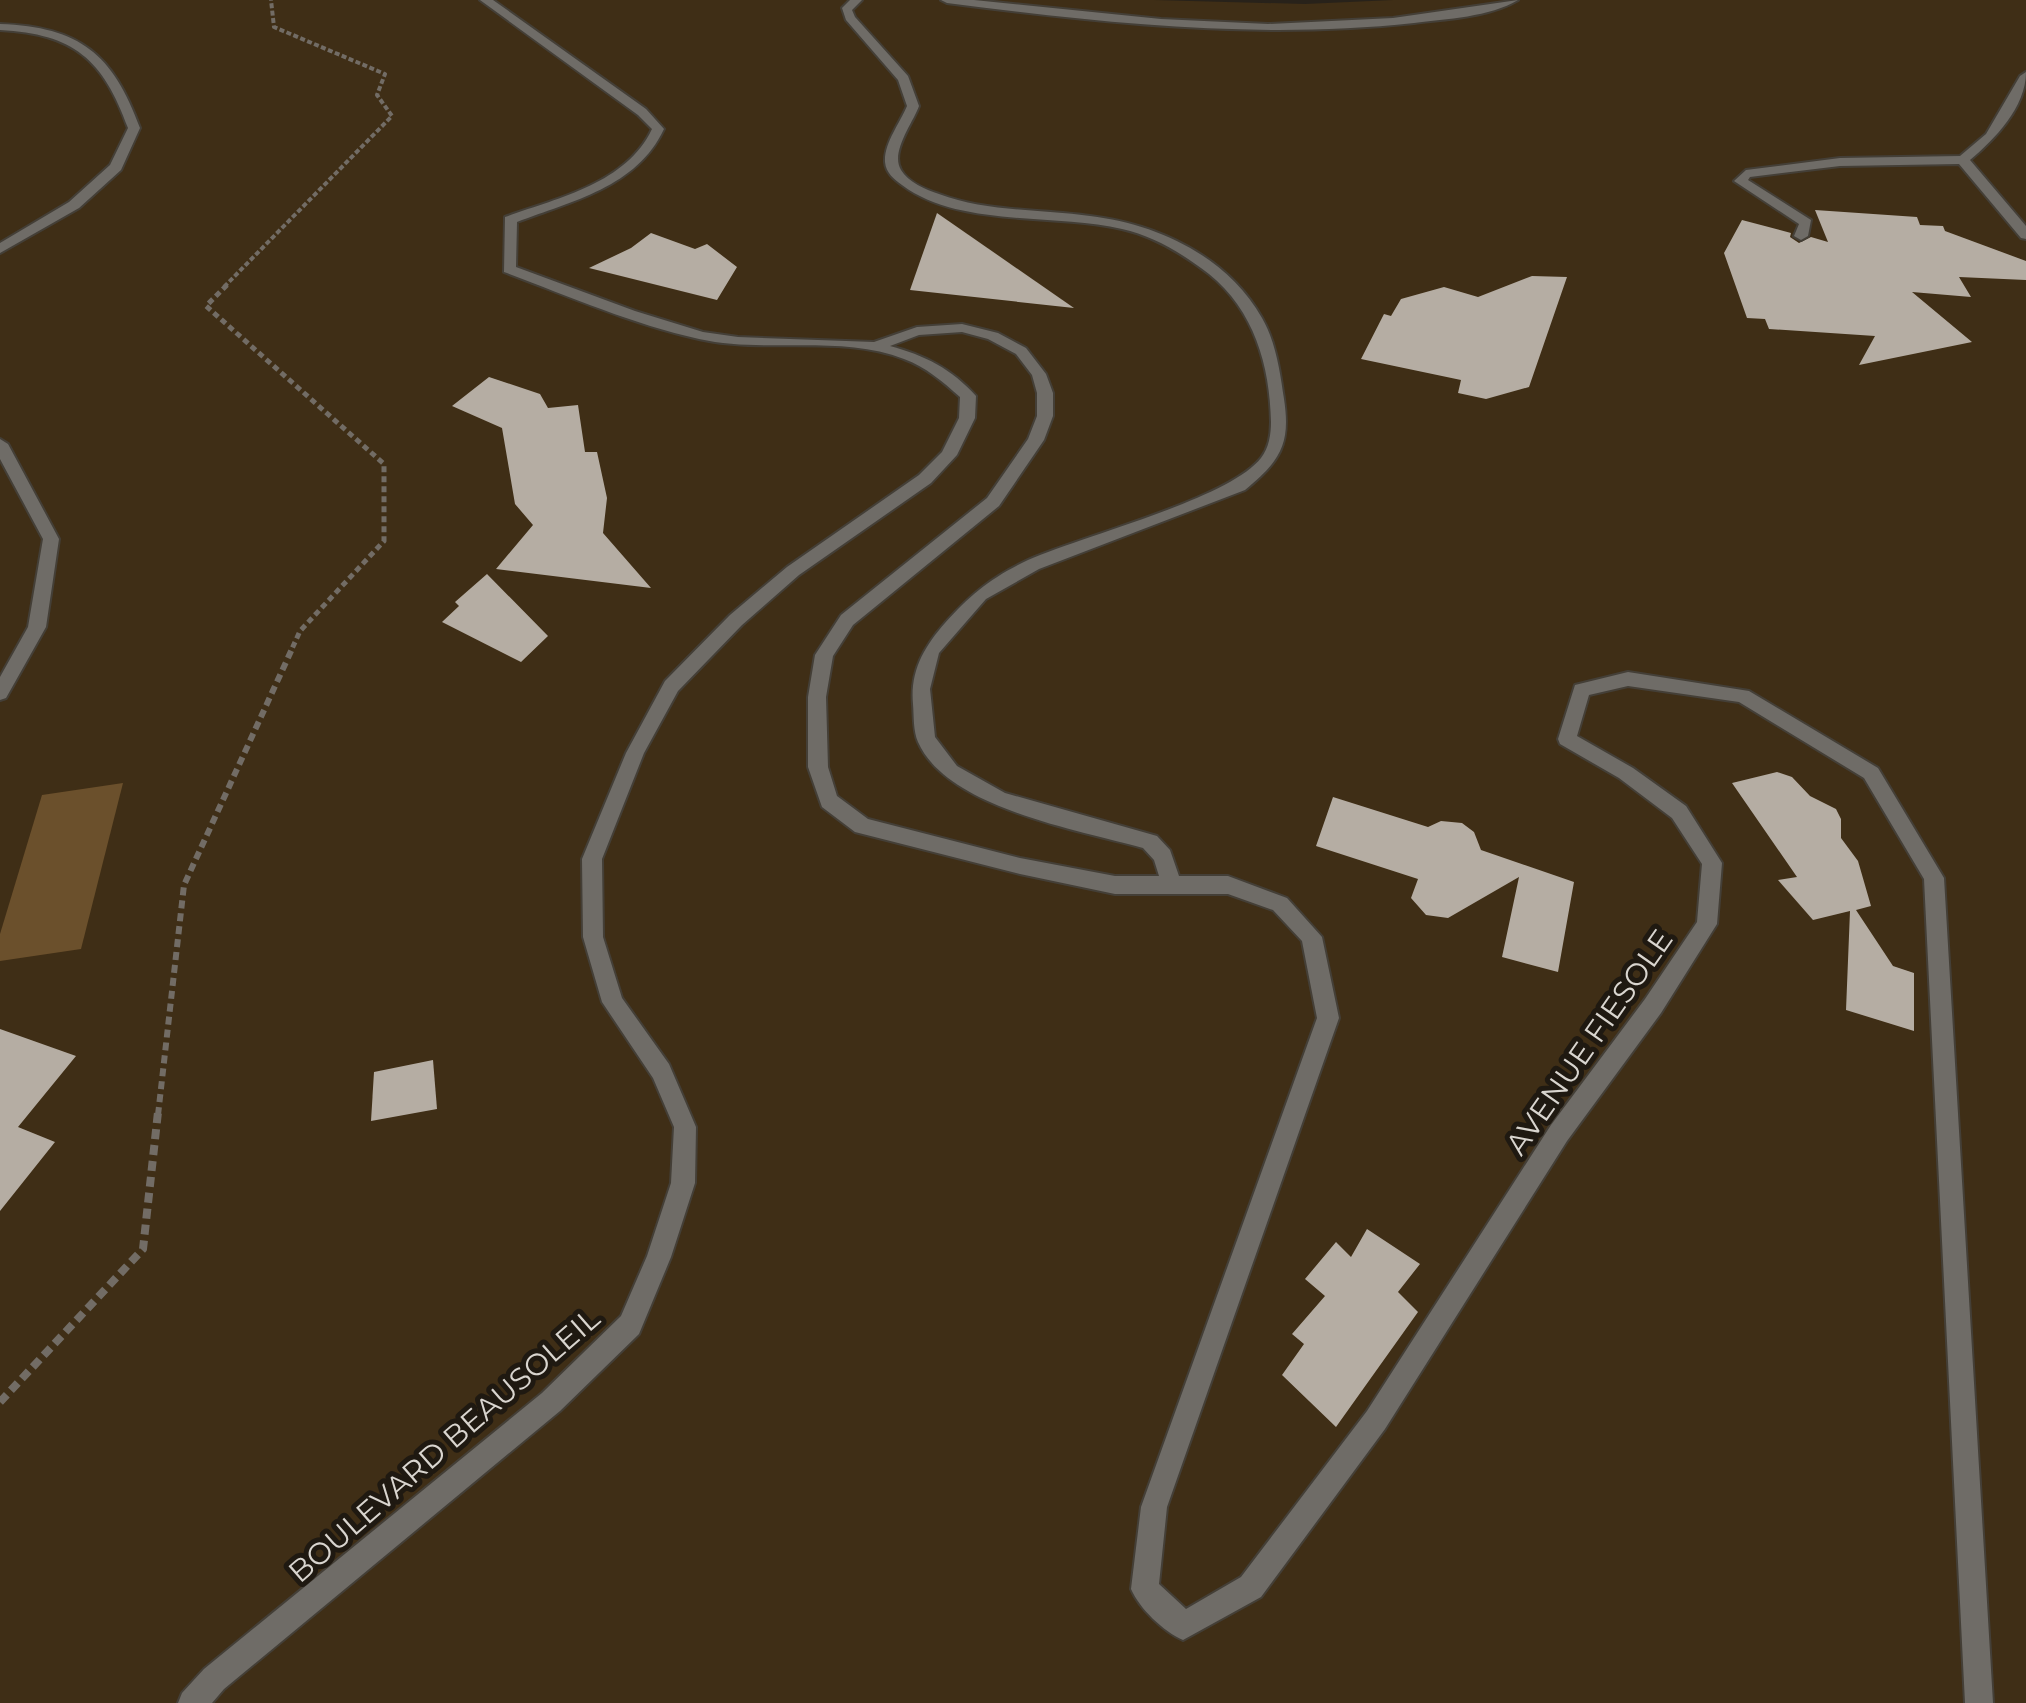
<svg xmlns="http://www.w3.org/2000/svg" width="2026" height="1703" font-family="Montserrat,sans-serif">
<rect width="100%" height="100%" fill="#28221a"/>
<polygon fill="#3f2e16" points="0,0 1154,0 1305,4 1393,0 2026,0 2026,1703 0,1703"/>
<polygon fill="#6b502c" points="123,783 81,949 0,961 0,934 42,795"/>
<g fill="#b5ada3">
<polygon points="1815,210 1917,217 1920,225 1943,226 1945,231 2026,261 2026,280 1959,277 1971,297 1912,292 1972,342 1859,365 1875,336 1769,329 1765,319 1747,318 1724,253 1742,220 1791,233 1790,237 1799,243 1811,237 1828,242"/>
<polygon points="937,213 1074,308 910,290"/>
<polygon points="651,233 695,249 707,244 737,267 717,300 589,268 631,248"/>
<polygon points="1532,276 1567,277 1529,387 1486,399 1458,393 1461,380 1361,359 1384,314 1391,316 1401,299 1444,287 1478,297"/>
<polygon points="489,377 540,394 548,408 578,405 585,452 597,452 607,498 603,533 651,588 496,569 533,525 515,504 502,428 452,406"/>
<polygon points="487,574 548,636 521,662 442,622 459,606 455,602"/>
<polygon points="1777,772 1792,777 1810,796 1836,809 1841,819 1841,838 1858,861 1871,906 1856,910 1893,966 1914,973 1914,1031 1846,1010 1850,911 1813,920 1778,880 1797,877 1732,783"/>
<polygon points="1333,797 1428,827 1441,821 1462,823 1474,832 1481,850 1574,882 1558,972 1502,957 1519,877 1448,918 1426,915 1411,898 1418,879 1316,846"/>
<polygon points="0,1029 76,1056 18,1127 55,1142 0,1211"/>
<polygon points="433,1060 437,1109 371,1121 374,1072"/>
<polygon points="1367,1229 1420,1264 1398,1292 1418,1312 1336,1427 1282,1375 1304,1344 1292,1334 1325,1296 1305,1279 1336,1242 1351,1257"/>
</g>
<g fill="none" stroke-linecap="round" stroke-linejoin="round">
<defs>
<g id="minor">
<path d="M480,0h13l153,109 18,20c-27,58 -92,72 -147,93l-1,45 119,44 68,21 35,5 136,5 43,-15 45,-3 36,9 28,15 20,26 7,19v23l-9,24 -45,66 -146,119 -20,31 -7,41 2,70 9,29 31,23 152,39 95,18h44l-5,-16 -11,-12c-64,-18 -196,-40 -225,-106 -5,-11 -4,-26 -5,-38 -3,-33 11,-57 32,-81 26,-29 47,-46 83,-63 54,-24 201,-61 233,-102 8,-10 10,-24 10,-36 -1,-56 -17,-112 -62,-148 -26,-20 -55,-38 -87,-45 -66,-16 -163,-1 -220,-44 -8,-6 -16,-12 -17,-23 -1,-19 15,-39 22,-56l-9,-26 -52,-60 -4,-12 8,-8h12l-10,10 3,7 53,59 11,30c-6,17 -29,46 -18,64 7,12 25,20 38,24 47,18 101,15 151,22 67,8 137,40 172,102 14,24 18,54 22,81 7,46 -4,62 -39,91l-206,79 -53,30 -47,54 -9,36 5,48 22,29 48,27 152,43 13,14 9,26h49l59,22 35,39 17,81 -172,489 -8,77 27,25 55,-32 126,-166 184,-286 94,-126 52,-77 5,-58 -30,-46 -53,-40 -59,-34 -2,-5 17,-54 53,-13 121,19 129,77 66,110 49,825h-28l-41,-824 -60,-101 -125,-76 -111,-16 -39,9 -12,41 56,32 53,38 36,57 -5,61 -56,89 -94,128 -182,288 -124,168 -78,43c-19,-8 -44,-32 -52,-51l10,-82 176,-489 -15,-77 -29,-31 -45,-16h-113l-95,-20 -165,-42 -33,-25 -14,-40v-70l7,-42 26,-40 146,-117 41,-59 9,-23v-23l-5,-18 -16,-21 -28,-15 -26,-7 -43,3 -29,11c34,9 62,23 86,50l-1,22 -18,37 -26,28 -132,92 -57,50 -64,66 -34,62 -42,106 1,78 19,61 47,66 27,63 -1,56 -24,74 -32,77 -79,77 -336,278 -12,14h-34l4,-10 22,-24 338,-276 79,-77 26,-60 24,-73 3,-56 -21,-49 -51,-76 -19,-65 -1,-78 44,-106 39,-72 65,-66 57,-48 132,-92 23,-23 17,-34 1,-21c-17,-15 -34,-30 -56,-38 -64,-25 -138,-5 -205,-20 -67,-15 -131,-43 -195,-67l1,-55c52,-19 121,-33 147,-88l-14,-14z"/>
<path d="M941,0h33l187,19 107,5 125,-6 125,-18c-28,17 -72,19 -104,23 -157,17 -312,0 -467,-20z"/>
<path d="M0,24c80,3 113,30 140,104l-19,42 -42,38 -79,45v-10l69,-41 41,-37 18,-37c-25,-69 -54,-94 -128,-98z"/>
<path d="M2026,72c0,35 -31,67 -56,88l56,66v13l-5,-1 -62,-74 -119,2 -90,11 -2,3 63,40 -3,16 -7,4 -7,-4 5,-12 -65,-43 12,-11 94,-12 120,-2 26,-22 34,-58z"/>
<polygon points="0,439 8,444 59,539 46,627 6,698 0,700 0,677 28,627 43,539 0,459"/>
</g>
</defs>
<use href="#minor" stroke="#443f37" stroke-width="4"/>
<polyline stroke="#726c65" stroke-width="4" stroke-dasharray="5 2.5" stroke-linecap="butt" points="224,287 392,116 377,95 385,74 274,27 271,0"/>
<polyline stroke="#726c65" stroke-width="5" stroke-dasharray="6 4" stroke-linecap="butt" points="227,285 206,306 384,464 384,541 300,631 291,651"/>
<polyline stroke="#726c65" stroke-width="6" stroke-dasharray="8 5" stroke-linecap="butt" points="158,1115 184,885 292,649"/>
<polyline stroke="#726c65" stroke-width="8" stroke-dasharray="10 6" stroke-linecap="butt" points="0,1402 143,1249 158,1112"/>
<use href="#minor" fill="#6f6c67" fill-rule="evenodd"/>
</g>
<g text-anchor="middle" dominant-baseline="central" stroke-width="10" stroke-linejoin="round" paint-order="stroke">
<g font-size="30" fill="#d9d5cf" stroke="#1f1911">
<text transform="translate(1589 1042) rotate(-55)">AVENUE FIESOLE</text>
<text transform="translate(444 1445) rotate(-41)">BOULEVARD BEAUSOLEIL</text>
</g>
</g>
</svg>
